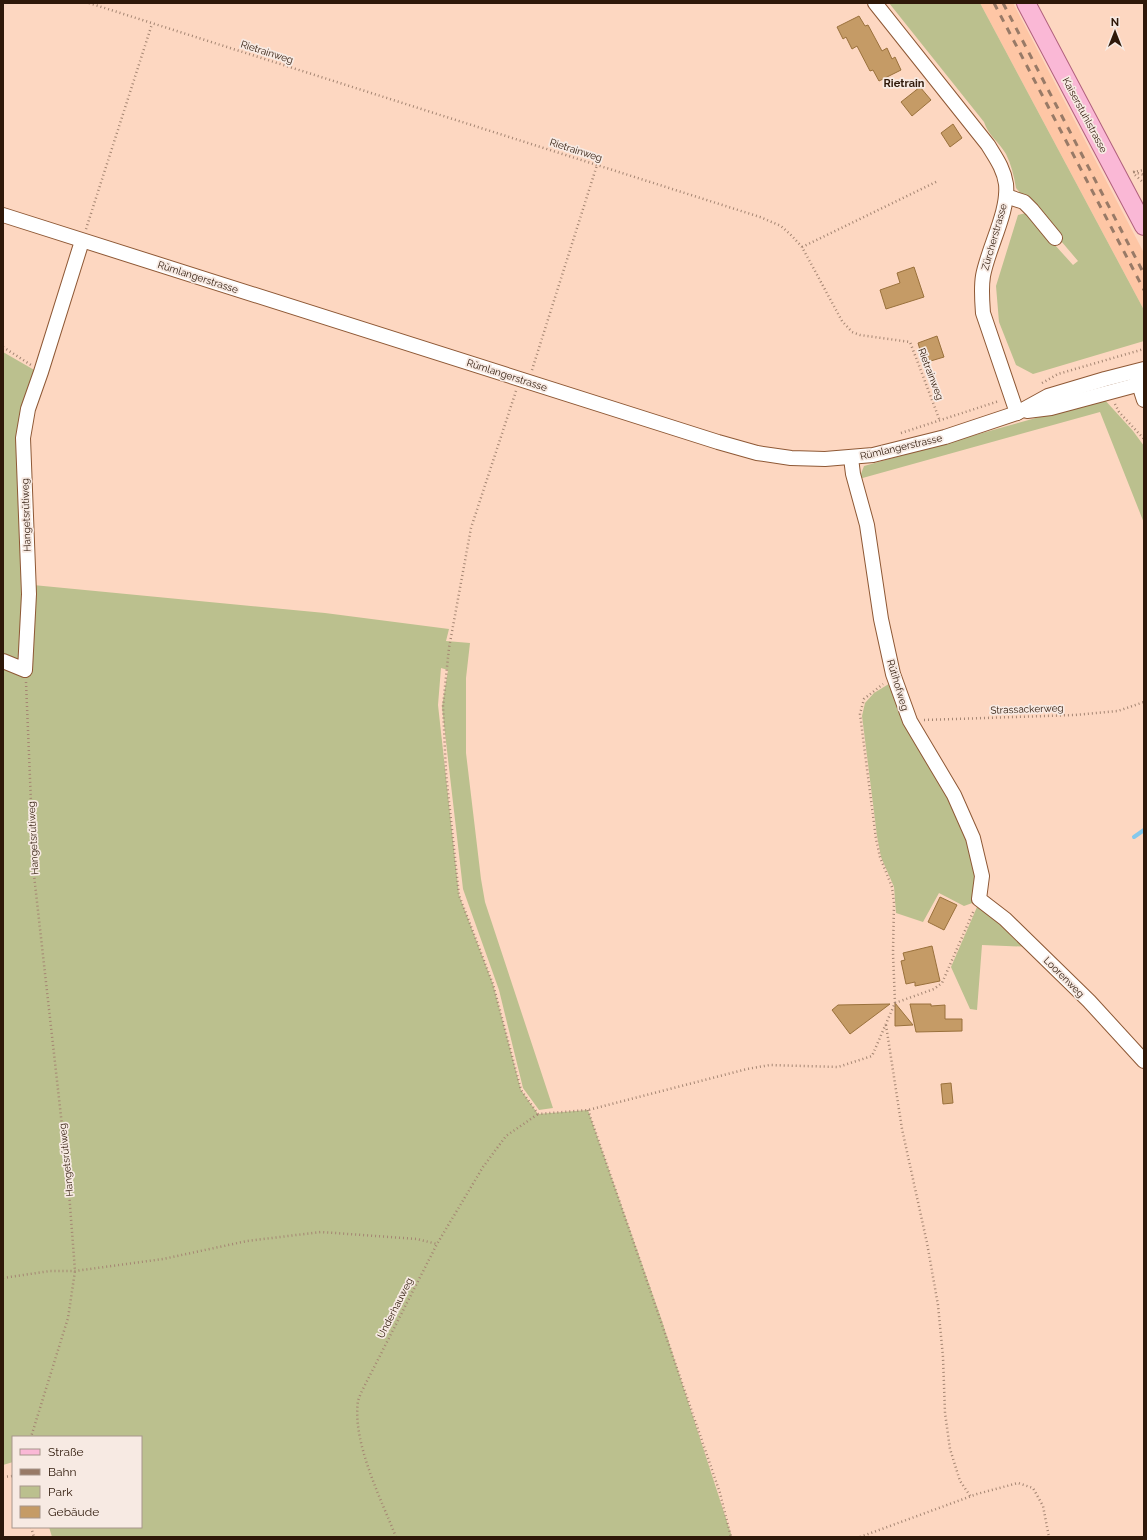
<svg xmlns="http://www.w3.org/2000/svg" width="1147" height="1540" font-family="Raleway,sans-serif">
<rect width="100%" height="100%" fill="#fdd7c1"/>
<polygon fill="#fec6a5" points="980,3 1013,3 1144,253 1144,310"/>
<g fill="#bbc08e">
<path d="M889,3h91l164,307v31l-111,33 -17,-9 -17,-43 -3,-36 22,-71 8,-2 47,52 5,-4 -62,-73c-2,-12 -5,-24 -10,-34 -7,-12 -18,-19 -22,-32z"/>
<polygon points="3,352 36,371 19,436 22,672 33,585 325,613 449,629 446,641 470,643 466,678 466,753 481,879 485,902 553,1108 539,1110 523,1088 499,990 463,889 442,707 448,670 441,668 438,705 459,895 493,984 521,1090 538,1114 588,1110 662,1321 732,1537 52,1537 49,1527 141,1527 141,1437 13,1437 13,1462 3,1465"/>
<polygon points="1104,399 1133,431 1144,446 1144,523 1100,412 859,479 864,466"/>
<polygon points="892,682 951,795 979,876 975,902 964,906 939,893 923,922 896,913 894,887 881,857 877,836 862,716 865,703 874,693"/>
<polygon points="982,903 1032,947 982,945 977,1010 970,1009 951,967 977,907"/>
</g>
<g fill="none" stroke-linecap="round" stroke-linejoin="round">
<polyline stroke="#84c8ec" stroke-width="4" points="1134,837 1144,830"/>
</g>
<g fill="#c59b66" stroke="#9a713c">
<polygon points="859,16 865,26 868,25 882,51 887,48 892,59 895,57 901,70 879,81 873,70 870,71 857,46 852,49 846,37 843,39 837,27"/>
<polygon points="920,87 931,100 912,116 901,102"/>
<polygon points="953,124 962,138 950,147 941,133"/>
<polygon points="914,267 924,297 886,309 880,290 900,283 897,273"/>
<polygon points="937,336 944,357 924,363 918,343"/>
<polygon points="940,897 957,905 944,930 928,922"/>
<polygon points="932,946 940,981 915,986 915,982 906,984 901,961 905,960 903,953"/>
<polygon points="895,1003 913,1025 895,1026"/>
<polygon points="890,1004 850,1034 832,1010 838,1005"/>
<polygon points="910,1004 931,1004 931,1006 945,1005 945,1019 962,1019 962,1031 916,1032"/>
<polygon points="951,1083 953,1103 943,1104 941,1084"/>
</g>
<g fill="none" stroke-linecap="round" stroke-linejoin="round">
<defs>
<g id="minor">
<path d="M875,3l113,142c8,13 16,24 18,39 3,28 -18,64 -23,92 -2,12 -1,24 0,37l34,100"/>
<polyline points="1006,196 1024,202 1032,210 1055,238"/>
<polyline points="3,215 718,442 757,453 791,458 825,459 873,455 945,437 1017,413 1048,396 1105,379 1144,369"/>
<polyline points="1136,375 1144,400"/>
<polyline points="1027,411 1051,408 1144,383"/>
<polyline points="851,458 853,474 867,525 881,619 893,674 910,721 954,795 973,838 982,876 979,899 1005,919 1089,1001 1144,1061"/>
<polyline points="3,661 25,670 29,594 23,438 28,409 41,372 82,241"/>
</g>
<polyline id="major" points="1026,3 1144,226"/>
</defs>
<use href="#minor" stroke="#8e5835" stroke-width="16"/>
<use href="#major" stroke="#b1617d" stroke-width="20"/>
<g stroke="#a48572" stroke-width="2.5" stroke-dasharray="1 3" stroke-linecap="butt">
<polyline points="89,3 760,217 781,226 792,236 802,247 842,321 852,332 860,335 910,342 940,421"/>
<polyline points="1133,172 1144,170"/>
<polyline points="1134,172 1144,175"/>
<polyline points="1135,175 1144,183"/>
<polyline points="86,229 152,24"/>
<polyline points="802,247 938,181"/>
<polyline points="3,347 31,365"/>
<polyline points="532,370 597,165"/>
<polyline points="1042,383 1058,374 1144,349"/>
<polyline points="516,391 471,528 449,648 443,706 446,773 459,895 493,984 521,1090 538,1114 588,1110 747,1069 770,1065 838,1067 872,1056 895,1003 893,953 894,903 892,887 880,857 876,839 860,714 864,699 883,684"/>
<polyline points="1115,404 1119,412 1144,439"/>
<polyline points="901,433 999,401"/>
<polyline points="26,682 34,875 68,1179 75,1271 68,1318 31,1437"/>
<polyline points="924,720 1075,715 1118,711 1144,702"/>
<polyline points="895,1003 934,989 942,983 974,910"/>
<polyline points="886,1025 902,1129 927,1243 938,1305 943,1357 945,1413 950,1449 960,1481 971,1497"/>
<polyline points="588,1110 720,1493 731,1537"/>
<polyline points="3,1278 50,1271 75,1271 163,1259 247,1241 321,1232 417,1239 437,1244"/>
<polyline points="3,1477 13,1476"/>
<polyline points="31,1527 34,1537"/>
<path d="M396,1537c-15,-38 -44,-95 -38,-136 2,-7 6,-14 9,-20l70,-137 46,-77 23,-31 32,-22"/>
<polyline points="860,1537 977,1494 1018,1483 1033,1488 1043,1506 1049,1537"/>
</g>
<use href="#minor" stroke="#fff" stroke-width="14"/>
<use href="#major" stroke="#fab8d6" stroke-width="18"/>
<g stroke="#987a67" stroke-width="3" stroke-dasharray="7 7" stroke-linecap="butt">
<polyline points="994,3 1144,290"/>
<polyline points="1003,3 1144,274"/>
</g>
</g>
<g text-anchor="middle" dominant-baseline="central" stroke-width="3.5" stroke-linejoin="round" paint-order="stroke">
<g font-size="10" fill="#2e1809" stroke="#f7eae3">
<text transform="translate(267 52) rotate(18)">Rietrainweg</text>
<text transform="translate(1085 115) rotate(62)">Kaiserstuhlstrasse</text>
<text transform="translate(576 150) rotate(18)">Rietrainweg</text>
<text transform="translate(994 237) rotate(-74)">Zürcherstrasse</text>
<text transform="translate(198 277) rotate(18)">Rümlangerstrasse</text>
<text transform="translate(931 374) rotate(69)">Rietrainweg</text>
<text transform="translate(507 375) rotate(18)">Rümlangerstrasse</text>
<text transform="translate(901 447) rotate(-13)">Rümlangerstrasse</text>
<text transform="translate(26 515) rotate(-92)">Hangetsrütiweg</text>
<text transform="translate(898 685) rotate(73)">Rütihofweg</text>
<text transform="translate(1027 709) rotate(-2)">Strassackerweg</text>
<text transform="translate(33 838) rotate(-93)">Hangetsrütiweg</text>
<text transform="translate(1064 977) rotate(45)">Loorenweg</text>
<text transform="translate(66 1160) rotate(-96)">Hangetsrütiweg</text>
<text transform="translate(395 1308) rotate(-63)">Underhauweg</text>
</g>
<g font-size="11" font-weight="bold" fill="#2e1809" stroke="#f7eae3">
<text x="904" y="83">Rietrain</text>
</g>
</g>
<rect width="1147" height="1540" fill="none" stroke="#2e1809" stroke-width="8"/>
<rect x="12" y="1436" width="130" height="92" fill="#f7eae3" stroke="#a7968c"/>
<rect x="20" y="1449" width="20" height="6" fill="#fab8d6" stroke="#a7968c"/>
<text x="48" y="1456" font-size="12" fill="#2e1809">Straße</text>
<rect x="20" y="1469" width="20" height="6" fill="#987a67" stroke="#a7968c"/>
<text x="48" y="1476" font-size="12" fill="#2e1809">Bahn</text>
<rect x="20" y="1486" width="20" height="12" fill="#bbc08e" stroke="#a7968c"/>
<text x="48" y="1496" font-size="12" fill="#2e1809">Park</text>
<rect x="20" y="1506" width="20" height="12" fill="#c59b66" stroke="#a7968c"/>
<text x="48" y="1516" font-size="12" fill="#2e1809">Gebäude</text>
<g transform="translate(1115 32)" stroke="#f7eae3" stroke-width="3" paint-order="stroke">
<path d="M0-3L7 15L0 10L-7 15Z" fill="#2e1809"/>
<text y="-6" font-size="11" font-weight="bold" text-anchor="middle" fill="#2e1809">N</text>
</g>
</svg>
